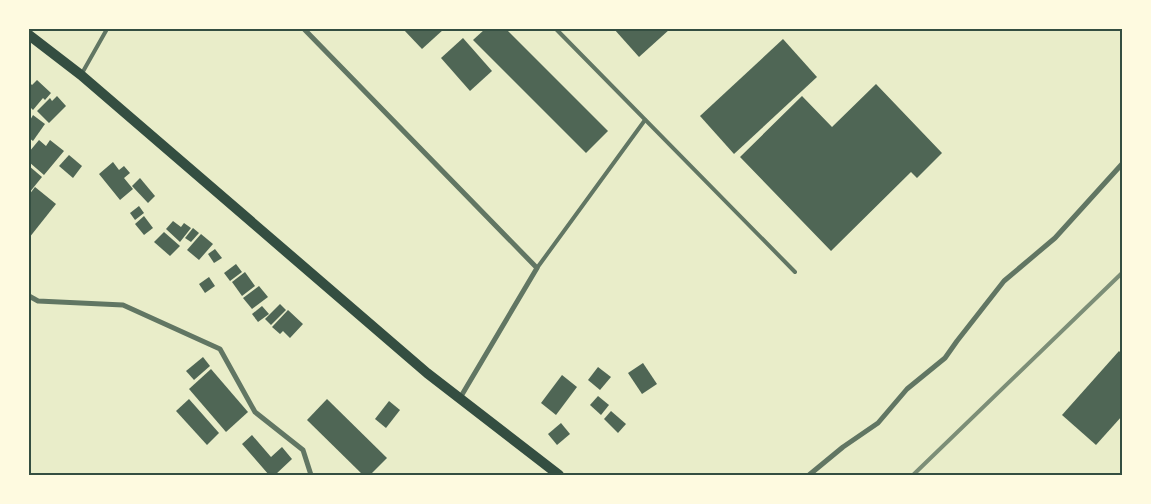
<svg xmlns="http://www.w3.org/2000/svg" width="1151" height="504" font-family="'Fira Sans',sans-serif">
<rect width="100%" height="100%" fill="#e9edc9"/>
<g fill="#4f6655">
<polygon points="403,29 444,29 422,49"/>
<polygon points="485,29 506,29 608,131 586,153 473,40"/>
<polygon points="614,29 670,29 639,57"/>
<polygon points="463,38 492,71 470,91 441,58"/>
<polygon points="783,39 817,77 734,154 700,116"/>
<polygon points="37,80 51,93 45,100 43,98 33,110 29,106 29,82 32,85"/>
<polygon points="876,84 942,153 917,178 911,172 831,251 740,157 802,96 832,127"/>
<polygon points="57,96 66,106 49,123 37,111 50,98 52,101"/>
<polygon points="33,115 45,124 33,141 29,138 29,122"/>
<polygon points="39,140 46,146 50,140 64,151 44,175 29,162 29,152"/>
<polygon points="69,155 82,166 73,178 59,166"/>
<polygon points="113,162 119,170 124,166 130,173 124,178 133,189 120,200 99,174"/>
<polygon points="29,166 42,177 29,193"/>
<polygon points="140,178 155,196 148,203 132,186"/>
<polygon points="35,187 56,204 29,238 29,195"/>
<polygon points="139,206 144,213 135,220 130,213"/>
<polygon points="144,216 153,228 144,235 135,224"/>
<polygon points="173,221 181,227 184,223 191,228 180,242 166,229"/>
<polygon points="193,228 199,233 191,242 185,238"/>
<polygon points="164,232 180,246 170,256 154,242"/>
<polygon points="201,234 213,244 199,260 187,250"/>
<polygon points="215,249 222,258 214,263 208,254"/>
<polygon points="236,264 242,272 230,281 224,273"/>
<polygon points="245,272 255,286 242,296 232,282"/>
<polygon points="209,277 215,286 205,293 199,284"/>
<polygon points="259,286 268,297 252,309 243,298"/>
<polygon points="280,304 286,310 271,325 265,319"/>
<polygon points="262,306 269,314 258,322 252,314"/>
<polygon points="288,310 303,324 290,338 283,331 280,334 272,327"/>
<polygon points="1119,351 1122,354 1122,416 1096,445 1062,415"/>
<polygon points="203,357 210,366 194,380 186,371"/>
<polygon points="643,363 657,384 642,394 628,373"/>
<polygon points="598,367 611,377 600,390 588,380"/>
<polygon points="211,369 248,412 226,432 189,389"/>
<polygon points="562,375 577,387 556,415 541,403"/>
<polygon points="598,396 609,405 601,415 590,405"/>
<polygon points="189,399 219,433 207,445 176,411"/>
<polygon points="327,399 387,458 370,475 363,475 307,420"/>
<polygon points="389,401 400,410 386,428 375,419"/>
<polygon points="611,411 626,424 618,433 604,419"/>
<polygon points="561,423 570,434 557,445 548,434"/>
<polygon points="252,435 271,457 282,447 292,459 275,475 269,475 242,444"/>
</g>
<g fill="none" stroke-linecap="round" stroke-linejoin="round">
<g stroke="#617663" stroke-width="4">
<polyline points="556,29 795,272"/>
<polyline points="81,75 107,29"/>
<polyline points="537,268 645,120"/>
</g>
<g stroke="#617663" stroke-width="5">
<polyline points="304,29 537,268 460,398"/>
<polyline points="29,296 38,301 123,305 220,349 255,412 303,450 311,475"/>
<polyline points="809,475 843,447 878,423 907,389 945,358 957,341 1004,281 1055,238 1122,164"/>
</g>
<polyline stroke="#344e41" stroke-width="10" points="29,35 81,75 427,373 559,475"/>
<polyline stroke="#7c8e77" stroke-width="4" points="913,475 1122,273"/>
</g>
<rect width="1151" height="504" fill="none" stroke="#fefae0" stroke-width="60"/>
<rect x="30" y="30" width="1091" height="444" fill="none" stroke="#344e41" stroke-width="2"/>
</svg>
